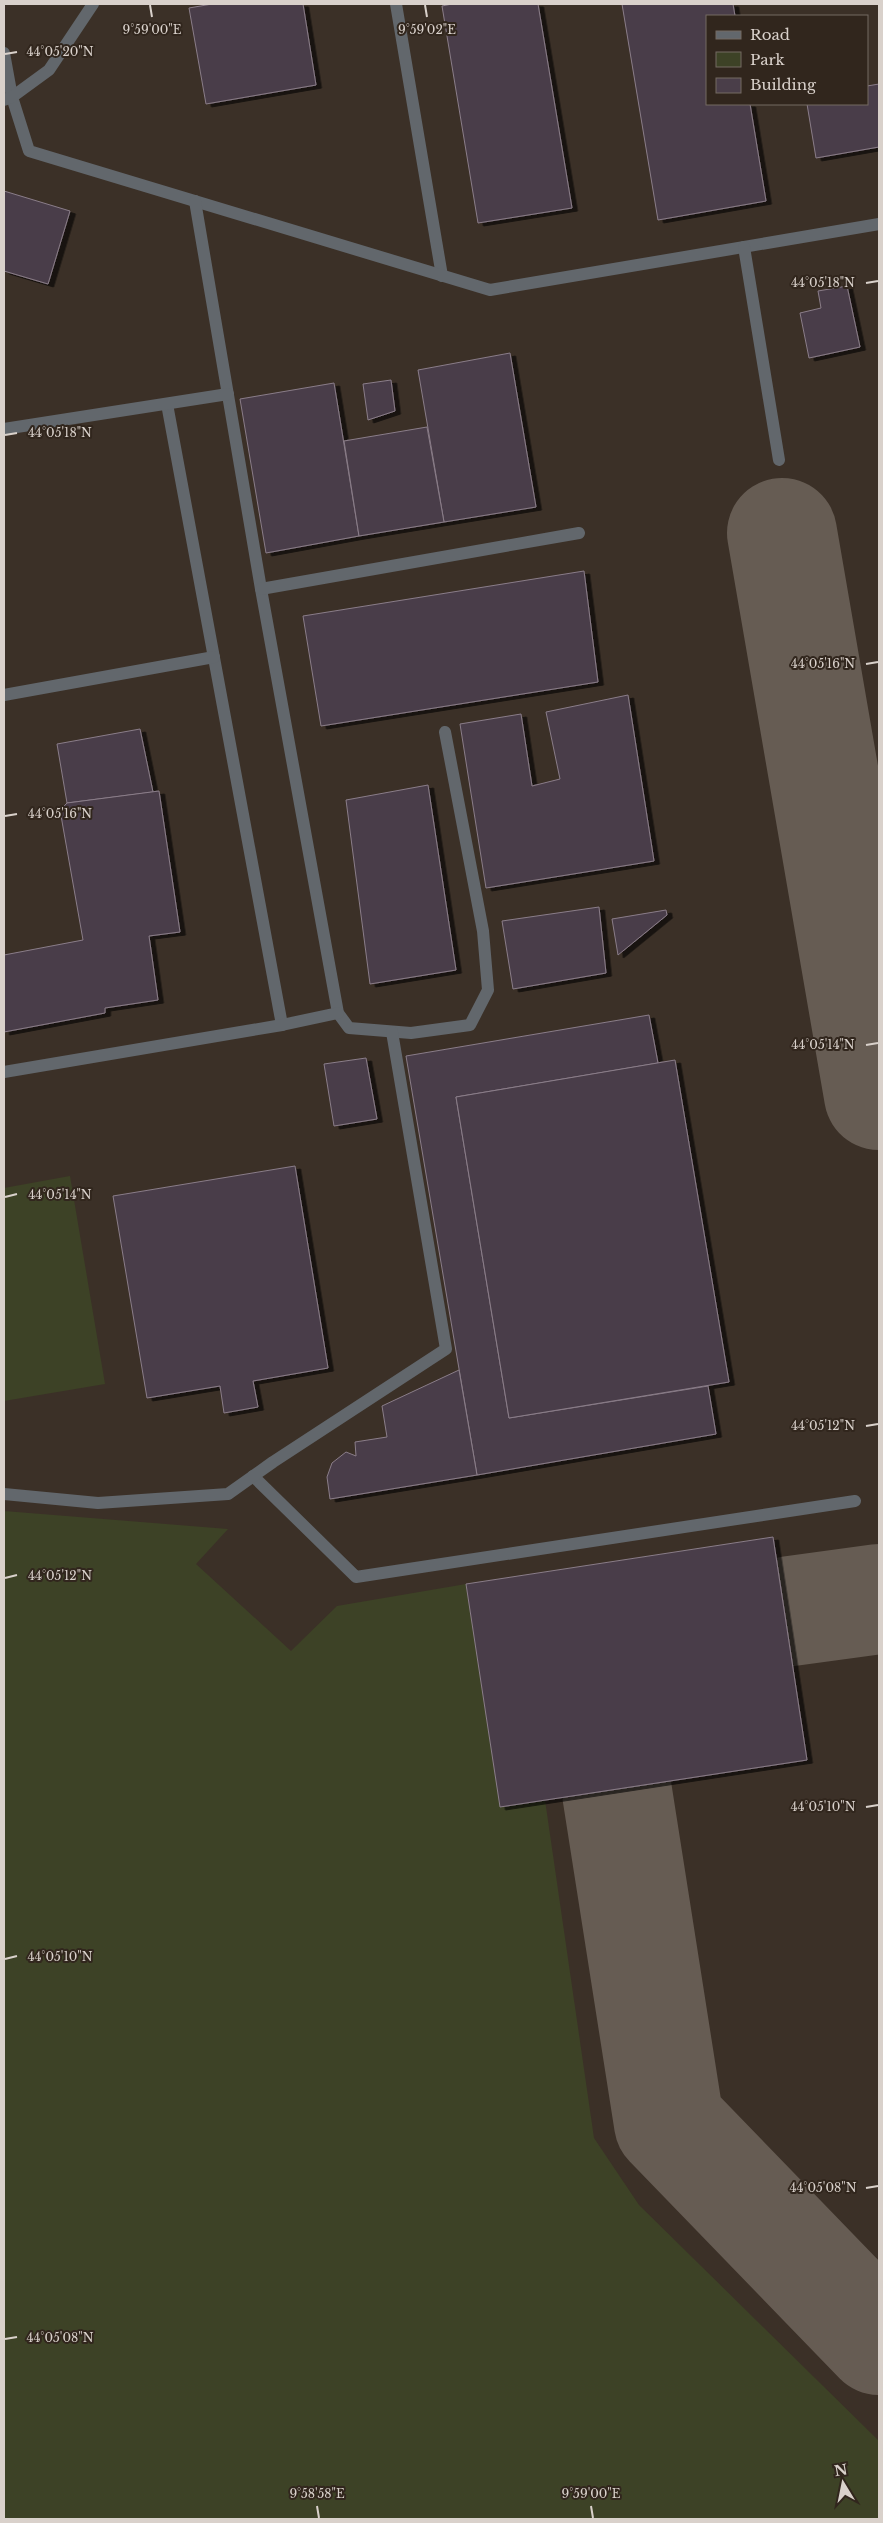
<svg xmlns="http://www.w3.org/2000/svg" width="883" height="2523" font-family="'Libre Baskerville',serif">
<defs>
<filter id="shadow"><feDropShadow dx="5.5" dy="3" stdDeviation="0" flood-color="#0009"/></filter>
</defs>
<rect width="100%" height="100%" fill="#3b3027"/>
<g fill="#3d4226">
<polygon points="70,1176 105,1384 4,1401 4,1188"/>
<polygon points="4,1511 228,1529 196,1564 291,1651 337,1606 466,1584 501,1807 545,1800 594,2138 639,2205 879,2441 879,2519 4,2519"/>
</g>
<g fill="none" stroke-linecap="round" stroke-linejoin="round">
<g stroke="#665c53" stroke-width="110">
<polyline points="782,533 879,1095"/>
<polyline points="791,1611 879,1599"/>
<polyline points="617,1792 669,2123 879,2340"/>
</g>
</g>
<g fill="#4a3e49" stroke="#8a7d89" filter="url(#shadow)">
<polygon points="212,4 303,4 316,85 206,104 189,8"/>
<polygon points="452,4 538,4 572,208 478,223 442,6"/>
<polygon points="622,4 733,4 735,16 707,16 707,104 750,104 766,201 658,220"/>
<polygon points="879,84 879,147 816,158 807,104 867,104 867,86"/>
<polygon points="4,191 70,211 48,284 4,271"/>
<polygon points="847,286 860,347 809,358 800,313 821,308 818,291"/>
<polygon points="510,353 536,507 444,522 418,370"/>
<polygon points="391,380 395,411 368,420 363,384"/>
<polygon points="334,383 359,536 266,553 240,399"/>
<polygon points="427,427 444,522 359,536 344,441"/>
<polygon points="584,571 598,682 321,726 303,616"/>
<polygon points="628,695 654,861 486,888 460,724 521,714 532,786 560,779 546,712"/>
<polygon points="140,729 153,792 67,803 57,744"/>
<polygon points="428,785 456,970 370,984 346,800"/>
<polygon points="159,791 180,932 149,936 158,1000 105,1008 105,1013 4,1032 4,955 83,940 60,810 67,803"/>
<polygon points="599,907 606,973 513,989 502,921"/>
<polygon points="666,910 667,915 618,955 612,919"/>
<polygon points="649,1015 658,1063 456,1097 509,1418 708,1386 716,1434 477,1475 406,1056"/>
<polygon points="366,1058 377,1119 334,1126 324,1064"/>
<polygon points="675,1060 729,1382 509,1418 456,1097"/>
<polygon points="295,1166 328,1368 253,1381 258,1407 224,1413 220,1386 147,1398 113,1196"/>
<polygon points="459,1370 477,1475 330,1499 327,1477 332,1463 346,1452 356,1456 355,1442 387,1437 382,1406"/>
<polygon points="773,1537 807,1760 500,1807 466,1584"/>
</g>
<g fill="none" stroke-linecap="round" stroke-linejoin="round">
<g stroke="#62676c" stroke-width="12">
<polyline points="396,4 442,276"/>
<polyline points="4,53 12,97 29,151 490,290 879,224"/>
<polyline points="4,100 12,97 49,70 93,4"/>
<polyline points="195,201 261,589 338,1013 349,1028 411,1033 470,1025 488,990 483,931 445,732"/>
<polyline points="744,247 779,460"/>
<polyline points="167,404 282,1025"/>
<polyline points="4,429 228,394"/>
<polyline points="261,589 579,533"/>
<polyline points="4,695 214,657"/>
<polyline points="4,1072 282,1025 338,1013"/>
<polyline points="253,1476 356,1577 855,1501"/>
<polyline points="4,1494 98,1503 228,1494 273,1462 446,1349 392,1032"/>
</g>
</g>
<path fill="none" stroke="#d9d1cb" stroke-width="2" d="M150,5l2,12M425,5l2,12M5,54l12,-2M866,283l12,-2M5,435l12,-2M866,664l12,-2M5,816l12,-2M866,1045l12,-2M5,1197l12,-3M866,1426l12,-2M5,1578l12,-3M866,1807l12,-2M5,1959l12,-3M866,2188l12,-2M5,2339l12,-2M317,2506l2,12M591,2506l2,12"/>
<g font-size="12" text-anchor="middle" fill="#d9d1cb" stroke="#31261d" stroke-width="4" stroke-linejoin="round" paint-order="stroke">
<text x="152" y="34">9°59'00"E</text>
<text x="427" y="34">9°59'02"E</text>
<text x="60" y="56">44°05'20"N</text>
<text x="823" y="287">44°05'18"N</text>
<text x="60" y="437">44°05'18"N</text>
<text x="823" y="668">44°05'16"N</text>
<text x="60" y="818">44°05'16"N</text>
<text x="823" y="1049">44°05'14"N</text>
<text x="60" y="1199">44°05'14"N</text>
<text x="823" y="1430">44°05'12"N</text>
<text x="60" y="1580">44°05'12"N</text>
<text x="823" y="1811">44°05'10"N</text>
<text x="60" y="1961">44°05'10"N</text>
<text x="823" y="2192">44°05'08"N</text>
<text x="60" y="2342">44°05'08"N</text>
<text x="317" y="2498">9°58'58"E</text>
<text x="591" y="2498">9°59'00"E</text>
</g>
<rect width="883" height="2523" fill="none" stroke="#d9d1cb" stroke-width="10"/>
<rect x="706" y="15" width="162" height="90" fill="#31261d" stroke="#746a63"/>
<rect x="716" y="31" width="25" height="8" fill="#62676c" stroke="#746a63"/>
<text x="750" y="40" font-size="15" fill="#d9d1cb">Road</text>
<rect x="716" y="52" width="25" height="15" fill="#3d4226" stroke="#746a63"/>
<text x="750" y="65" font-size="15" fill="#d9d1cb">Park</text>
<rect x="716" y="78" width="25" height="15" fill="#4a3e49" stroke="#746a63"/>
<text x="750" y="90" font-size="15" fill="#d9d1cb">Building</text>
<g transform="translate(843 2483) rotate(350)" stroke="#31261d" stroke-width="4" paint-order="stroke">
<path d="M0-4L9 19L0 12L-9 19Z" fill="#d9d1cb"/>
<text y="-8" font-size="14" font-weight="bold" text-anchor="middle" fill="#d9d1cb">N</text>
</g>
</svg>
